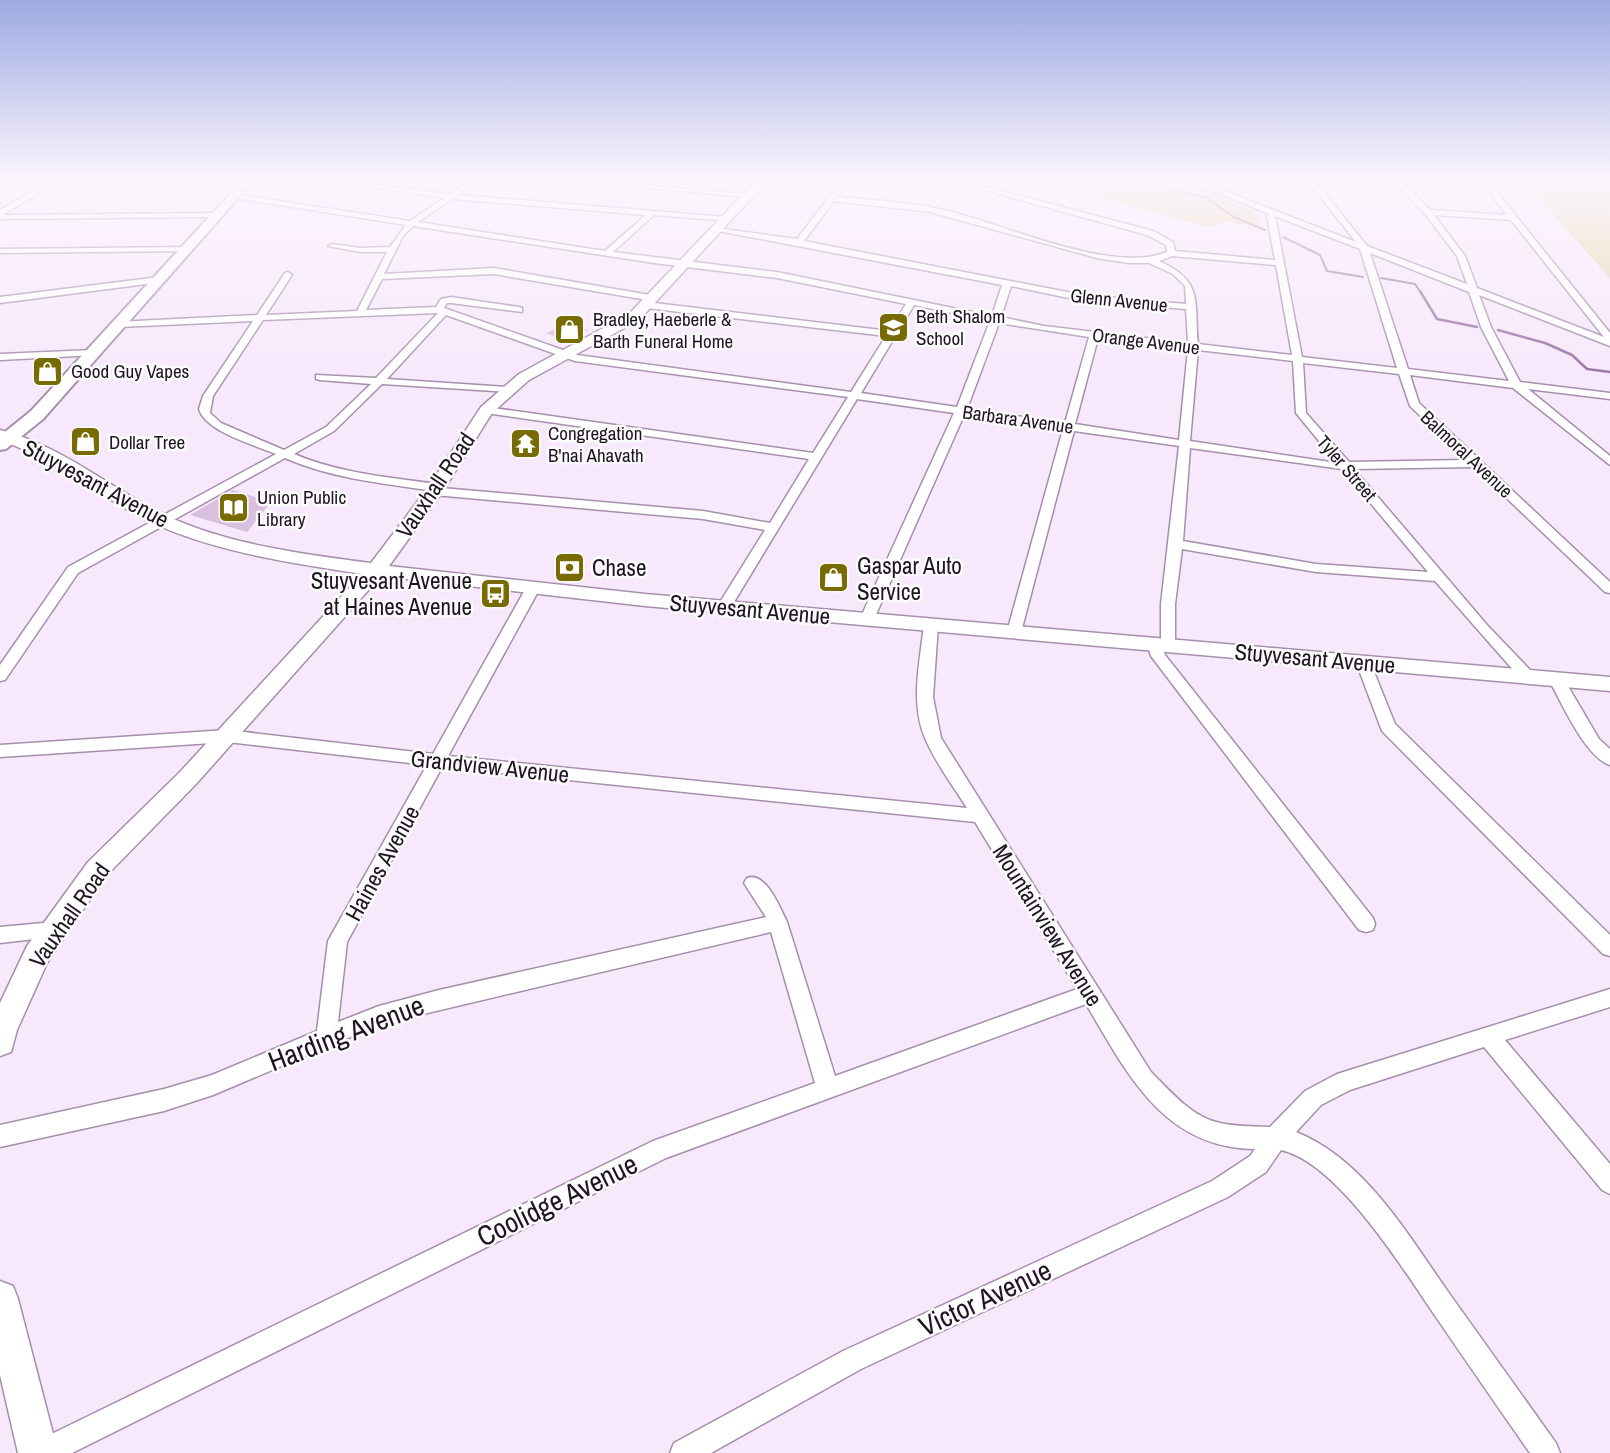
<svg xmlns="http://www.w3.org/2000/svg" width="1610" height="1453" font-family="'Archivo Narrow',sans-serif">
<rect width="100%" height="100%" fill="#f7e8fb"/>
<g fill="#e2d9a7">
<polygon points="399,180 463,180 443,194 388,186"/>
<polygon points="1082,180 1246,180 1248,193 1224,199 1258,213 1260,228 1227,221 1208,227 1073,190"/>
<polygon points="1522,180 1610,180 1610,278"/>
</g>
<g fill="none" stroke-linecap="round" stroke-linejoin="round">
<g stroke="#9873a2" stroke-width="2">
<polyline points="1145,180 1173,191 1205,197 1234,217 1265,230"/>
<polyline points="1283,237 1320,255 1327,271 1363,277"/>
<polyline points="1381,278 1415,284 1421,293"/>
</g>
<g stroke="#9873a2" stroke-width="2.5">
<polyline points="1420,291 1437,319 1477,327"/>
<polyline points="1498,330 1545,343 1572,355 1587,369 1610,372"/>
</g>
</g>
<g fill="#d8c0de">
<polygon points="569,323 588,330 563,340 546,333"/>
<polygon points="233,490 271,502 247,532 190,515"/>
</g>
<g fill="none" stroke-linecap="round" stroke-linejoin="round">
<defs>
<g id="street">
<polygon points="52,180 60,180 2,215 217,213 221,215 217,217 0,219 0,210"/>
<path d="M326,180h19l104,15 22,-15h8l-21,15 268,22 3,4 -75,-6 -41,37 164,20 215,44 10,-31 -289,-55 4,-2 80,11 42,-55 11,-4h9l-14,8 -8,9c36,3 72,5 107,13 59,13 166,65 223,42l-1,-7 -19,-10 -199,-55h12l193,51 20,11 2,9 100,9 -8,-44 2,-2 -83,-34h10l160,62 -49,-62h7l53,66 100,38 -10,-28 -32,-42 -32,-34h7l30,30 77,5 -27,-35h7l123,153v13l-131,-51 12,32 29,55 90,11v6l-82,-10 82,67v9l-97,-77 -103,-13 9,28 191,179v11l-5,-1 -131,-125 -120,2 133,156 45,47 2,4 -2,4h-10l-87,-99 -119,-9 -134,-23 -7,55v41l-7,5 -5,-2 2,7 208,263 2,6 -2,6 -7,2 -7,-2 -208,-274 -4,-13 2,-3 5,-2 7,4v-38l18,-158 -105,-15 -53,201 -7,5 -7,-5 56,-203 -99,-14 -90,204 -7,4 -7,-4 94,-206 -97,-14 -126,208 -7,4 -7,-4 48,-77 -62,-11 -269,-24 -6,-5c-49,-7 -97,-12 -143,-32l-207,115 -73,107 -5,1v-16l68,-98 208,-113c-21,-9 -70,-22 -77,-45l4,-13 50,-75 -134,6 -3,-1v-4l141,-7 28,-42 3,-1 4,3 -26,40 91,-4 30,-59h-27l-32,-6 4,-2 28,4 30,-1 16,-22 -171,-27 -3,-4 178,27 34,-23zM452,199l194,16 -41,36 -187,-29zM834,201l96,11 167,46 31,5h21l24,11 12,12 1,18 -103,-9 -279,-54zM1434,215l77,5 93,117 -127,-49 -12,-32zM1275,216l85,33 37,119 -95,-11zM413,226l241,37 123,15 129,26 -17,27 -243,-29 -5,3 5,3 240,28 -35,56 -274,-37 -133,-47 3,-5h4l71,9v-4l-3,-1 -68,-10 -10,2 -5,8 -70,3 16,-31 112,-5 159,27 4,-3 -1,-2 -162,-28 -110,6 19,-38zM1370,253l99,39 12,35 28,54 -101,-12zM1172,256l104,9 16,90 -94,-11c-4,-43 6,-63 -39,-83zM1011,286l72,15 103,8 2,34 -144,-17 -43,-9zM914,305l76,16 -33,86 -96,-14zM438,313l-62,65 -60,-3v4l4,1 51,4 -45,43 -42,23 -63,-27 -11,-10 3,-17 50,-76zM446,315l129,46 273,36 -35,56 -327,-46 -5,3 5,3 323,46 -39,64 -67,-12 -261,-23 -6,-4c-49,-7 -97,-11 -142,-30l40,-23 48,-47 129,8 1,-2 -5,-3 -120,-8zM999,323l90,14 -24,86 -98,-14zM1098,338l90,11 -9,91 -104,-16zM1198,350l95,11 3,52 41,50 -147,-22zM1303,363l96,11 11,32 56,54 -117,2 -43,-49zM1190,448l152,21 86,103 -112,-8 -133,-23z"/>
<polygon points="560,180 591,180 752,195 748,197"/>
<polygon points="187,247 190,251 0,253 0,249"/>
<polygon points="159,277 163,280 162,282 0,303 0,297"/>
<polygon points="93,350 98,353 96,355 0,360 0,354"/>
<path d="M533,584l7,4 -92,168 519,52c-14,-22 -32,-46 -42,-70 -15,-35 -5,-77 -1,-113l2,-3h10l2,3 -5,72 8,41 210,334c18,18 39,43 65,50 18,5 36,4 54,5l35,-36 32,-17 273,-85v18l-105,33 105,124v30l-8,-4 -118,-143 -134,43 -29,15 -25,27c70,28 113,105 155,164 35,49 70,98 105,147l4,10h-30c-31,-44 -61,-88 -92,-133 -33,-48 -99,-157 -157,-170l-15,22 -38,25 -367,172 -150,84h-41l4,-10 169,-92 369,-170 38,-25 5,-7c-92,-1 -128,-76 -169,-145l-420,154 -594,295h-43l4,-10 620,-302 162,-58 -44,-151 -390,92 -168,71 -49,16 -164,36v-22l164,-36 48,-14 105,-44 11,-90 99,-176 -200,-23 -227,15v-12l227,-15 206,24 93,-166zM442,767l533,55 102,167 -242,87 -48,-154c-7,-14 -21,-51 -40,-44l-3,5 22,34 -327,73 -60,16 -41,16 9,-80z"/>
<polygon points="1363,657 1370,662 1395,724 1610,935 1610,956 1603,954 1382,731 1356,662"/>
<path d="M1557,675l5,1 37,63 11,10v16c-25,-8 -48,-62 -61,-85z"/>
<polygon points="54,922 61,924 63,930 61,936 0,943 0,927"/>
</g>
<g id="secondary">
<path d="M762,180h13l-17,11 -119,129 -110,60 -37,33 -49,78 -54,75 256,28 965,83v14l-965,-85 -264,-30 -185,208 -90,92 -59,87 -30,67 -6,22 -11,4v-53l27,-57 61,-84 92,-90 182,-198c-69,-11 -143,-21 -207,-50 -53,-25 -99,-64 -155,-84v-10c61,15 111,59 167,86 63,29 136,38 204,47l56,-74 54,-82 38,-33 110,-60 121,-127z"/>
<polygon points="0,1281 13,1286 18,1299 58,1453 18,1453 0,1375"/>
</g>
<polygon id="primary" points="243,180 254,180 43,419 6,449 0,450 0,436 31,411"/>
</defs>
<use href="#street" stroke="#a68fac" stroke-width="3"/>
<use href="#secondary" stroke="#a68fac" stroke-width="3"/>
<use href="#primary" stroke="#a68fac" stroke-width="4"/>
<use href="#street" fill="#fff" fill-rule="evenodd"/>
<use href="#secondary" fill="#fff" fill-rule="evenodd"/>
<use href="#primary" fill="#fff" fill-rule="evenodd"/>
</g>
<linearGradient id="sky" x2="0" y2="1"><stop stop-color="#9daae2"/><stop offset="0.47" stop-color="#fbf5fd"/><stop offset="1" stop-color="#fbf5fd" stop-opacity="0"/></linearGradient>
<rect width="1610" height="384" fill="url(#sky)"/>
<defs>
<symbol id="school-square" viewBox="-11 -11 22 22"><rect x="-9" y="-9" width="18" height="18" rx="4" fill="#796b03" stroke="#fbfbfb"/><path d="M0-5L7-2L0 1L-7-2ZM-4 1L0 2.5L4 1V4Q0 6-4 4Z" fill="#fff"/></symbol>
<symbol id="shop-square" viewBox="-11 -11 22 22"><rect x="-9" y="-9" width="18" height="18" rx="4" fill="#796b03" stroke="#fbfbfb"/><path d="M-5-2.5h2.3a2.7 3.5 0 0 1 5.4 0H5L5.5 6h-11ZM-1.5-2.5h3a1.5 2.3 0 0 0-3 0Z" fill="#fff"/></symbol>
<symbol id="temple-square" viewBox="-11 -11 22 22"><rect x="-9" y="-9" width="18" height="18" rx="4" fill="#796b03" stroke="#fbfbfb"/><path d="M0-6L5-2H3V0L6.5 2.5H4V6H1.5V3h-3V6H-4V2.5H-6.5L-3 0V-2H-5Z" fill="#fff"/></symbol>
<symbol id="library-square" viewBox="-11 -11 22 22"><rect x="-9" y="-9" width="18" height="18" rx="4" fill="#796b03" stroke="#fbfbfb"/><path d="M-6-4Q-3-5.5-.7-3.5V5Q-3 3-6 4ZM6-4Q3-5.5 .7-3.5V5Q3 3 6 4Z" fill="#fff"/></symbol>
<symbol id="bank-square" viewBox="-11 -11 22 22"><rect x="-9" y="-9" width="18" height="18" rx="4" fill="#796b03" stroke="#fbfbfb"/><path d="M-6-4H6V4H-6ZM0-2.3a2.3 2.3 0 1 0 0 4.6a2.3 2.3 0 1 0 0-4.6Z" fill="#fff"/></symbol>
<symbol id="bus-square" viewBox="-11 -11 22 22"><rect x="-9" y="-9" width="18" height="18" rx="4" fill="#796b03" stroke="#fbfbfb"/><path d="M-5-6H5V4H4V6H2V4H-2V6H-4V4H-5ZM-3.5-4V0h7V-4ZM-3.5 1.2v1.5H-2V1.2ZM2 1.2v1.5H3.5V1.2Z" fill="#fff"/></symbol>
</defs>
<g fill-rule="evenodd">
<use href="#school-square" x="876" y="310" width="35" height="35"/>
<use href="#shop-square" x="552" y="312" width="35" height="35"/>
<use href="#shop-square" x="30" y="354" width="35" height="35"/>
<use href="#shop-square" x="68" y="424" width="35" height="35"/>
<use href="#temple-square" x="508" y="426" width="35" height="35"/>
<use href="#library-square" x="216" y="490" width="35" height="35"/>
<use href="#bank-square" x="552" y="550" width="35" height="35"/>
<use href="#shop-square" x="816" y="560" width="35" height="35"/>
<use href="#bus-square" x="478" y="576" width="35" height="35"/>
</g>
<g text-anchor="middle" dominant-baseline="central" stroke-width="5" stroke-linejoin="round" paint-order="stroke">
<g font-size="19" fill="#1e1520" stroke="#fbfbfb">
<text transform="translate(1119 300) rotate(6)">Glenn Avenue</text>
<text transform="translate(1146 341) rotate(7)">Orange Avenue</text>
<text transform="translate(1018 419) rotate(8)">Barbara Avenue</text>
<text transform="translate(1467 454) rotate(43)">Balmoral Avenue</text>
<text transform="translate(1347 468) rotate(49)">Tyler Street</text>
</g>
<g font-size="19" fill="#1e1520" stroke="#fbfbfb" text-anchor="start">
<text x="916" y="316">Beth Shalom<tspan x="916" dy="22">School</tspan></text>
<text x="593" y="319">Bradley, Haeberle &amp;<tspan x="593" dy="22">Barth Funeral Home</tspan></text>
<text x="71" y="371">Good Guy Vapes</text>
<text x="548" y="433">Congregation<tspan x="548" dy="22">B'nai Ahavath</tspan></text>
<text x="109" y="442">Dollar Tree</text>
<text x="257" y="497">Union Public<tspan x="257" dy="22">Library</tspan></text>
</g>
<g font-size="23" fill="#1e1520" stroke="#fbfbfb">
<text transform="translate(96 483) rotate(28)">Stuyvesant Avenue</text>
<text transform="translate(435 485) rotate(-56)">Vauxhall Road</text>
<text transform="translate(750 609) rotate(5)">Stuyvesant Avenue</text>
<text transform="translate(1315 658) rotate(5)">Stuyvesant Avenue</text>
<text transform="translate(490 766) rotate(6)">Grandview Avenue</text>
<text transform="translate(382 863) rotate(-61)">Haines Avenue</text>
<text transform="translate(69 915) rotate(-55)">Vauxhall Road</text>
<text transform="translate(1048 925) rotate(58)">Mountainview Avenue</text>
</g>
<g font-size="23" fill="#1e1520" stroke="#fbfbfb" text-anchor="start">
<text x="857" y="565">Gaspar Auto<tspan x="857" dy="26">Service</tspan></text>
<text x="592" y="567">Chase</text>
<text x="472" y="580" text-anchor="end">Stuyvesant Avenue<tspan x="472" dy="26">at Haines Avenue</tspan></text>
</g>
<g font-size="28" fill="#1e1520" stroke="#fbfbfb">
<text transform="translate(346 1033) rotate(-21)">Harding Avenue</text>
<text transform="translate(557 1200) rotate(-26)">Coolidge Avenue</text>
<text transform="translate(985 1298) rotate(-25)">Victor Avenue</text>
</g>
</g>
</svg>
